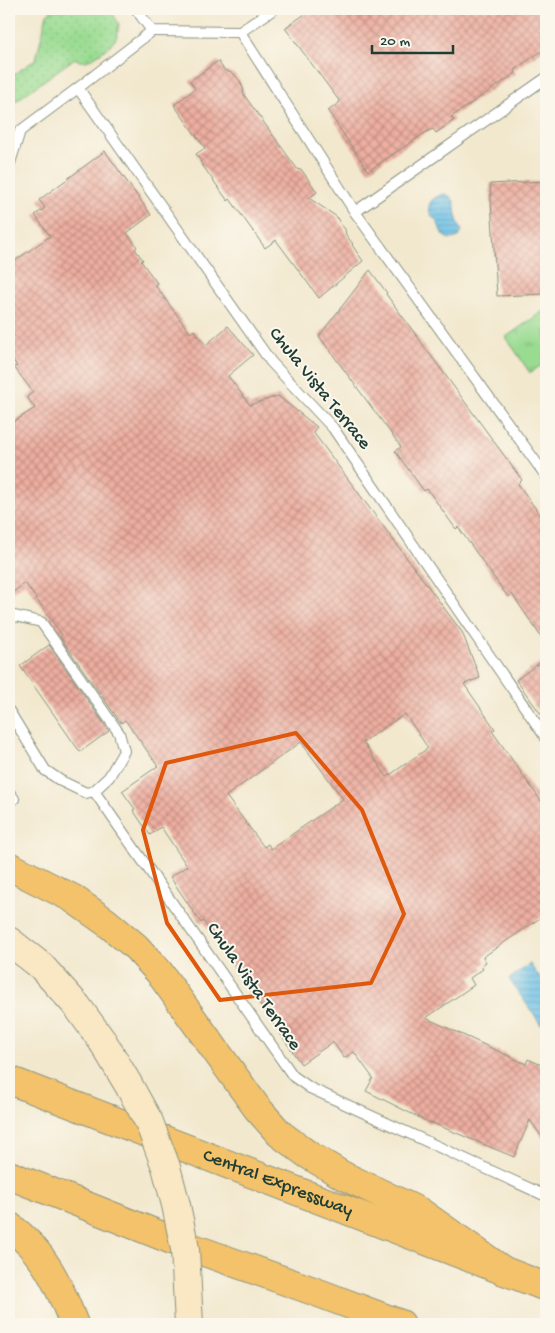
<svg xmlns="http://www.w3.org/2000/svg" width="555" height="1333" font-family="'Gochi Hand',sans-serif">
<defs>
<pattern id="grass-dots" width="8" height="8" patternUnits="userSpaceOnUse" patternTransform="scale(1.25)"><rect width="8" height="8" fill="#99db91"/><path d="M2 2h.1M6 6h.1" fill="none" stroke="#83bd7e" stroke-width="1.8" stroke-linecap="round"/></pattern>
<pattern id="park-tufts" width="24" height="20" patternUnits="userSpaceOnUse" patternTransform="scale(1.25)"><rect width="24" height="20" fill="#99db91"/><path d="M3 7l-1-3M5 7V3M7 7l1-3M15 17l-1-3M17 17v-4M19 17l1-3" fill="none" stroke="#83bd7e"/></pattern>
<pattern id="water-rules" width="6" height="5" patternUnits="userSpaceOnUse" patternTransform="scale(1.25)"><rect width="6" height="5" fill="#69bfe6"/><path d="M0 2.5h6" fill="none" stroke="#569cbb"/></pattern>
<pattern id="building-cross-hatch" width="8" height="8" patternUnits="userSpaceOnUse" patternTransform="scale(1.25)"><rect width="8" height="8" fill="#eeaea0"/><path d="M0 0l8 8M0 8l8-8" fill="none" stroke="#c08f83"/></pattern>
</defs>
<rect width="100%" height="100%" fill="#fbf7ec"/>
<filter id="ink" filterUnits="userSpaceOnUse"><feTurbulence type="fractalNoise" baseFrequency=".02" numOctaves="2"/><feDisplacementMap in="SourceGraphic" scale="10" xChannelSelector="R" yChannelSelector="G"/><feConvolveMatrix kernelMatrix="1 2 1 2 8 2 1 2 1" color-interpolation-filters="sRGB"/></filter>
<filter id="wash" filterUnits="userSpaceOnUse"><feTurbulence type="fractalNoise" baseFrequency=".0096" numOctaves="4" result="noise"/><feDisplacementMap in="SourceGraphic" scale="20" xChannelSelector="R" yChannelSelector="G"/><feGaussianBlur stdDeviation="1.12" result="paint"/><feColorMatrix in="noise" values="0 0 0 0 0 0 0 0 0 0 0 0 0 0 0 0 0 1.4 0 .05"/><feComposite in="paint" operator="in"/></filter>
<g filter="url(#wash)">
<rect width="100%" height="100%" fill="#f2e8ce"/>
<path fill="url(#grass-dots)" stroke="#5c8c62" d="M53,9h57l9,15c-1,5 -1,11 -4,16 -3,5 -23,20 -29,21 -5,1 -8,0 -11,-3l-66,48v-28l27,-19 11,-45z"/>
<polygon fill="url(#park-tufts)" stroke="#5c8c62" points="546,309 546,362 530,373 506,337"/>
<g fill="url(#water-rules)" stroke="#447e8d">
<path d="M445,194c14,6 8,13 12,25 1,4 3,8 5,12l-3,6c-4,1 -7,3 -12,1 -6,-2 -6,-10 -10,-16 -1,-2 -3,-3 -5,-6 -8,-11 1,-20 13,-22z"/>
<polygon points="530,964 546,987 546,1021 541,1025 509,979"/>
</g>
<g id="blocks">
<g fill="url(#building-cross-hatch)" fill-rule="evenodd">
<polygon points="312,9 546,9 546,48 514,70 516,73 451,117 454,120 436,133 433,129 428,131 368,171 328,111 340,102 285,28"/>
<polygon points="218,61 224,70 234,74 240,81 243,88 244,95 298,170 301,169 317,192 309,198 337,217 339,222 345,229 346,235 353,244 352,245 363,261 319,298 276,240 265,248 230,199 228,201 200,162 201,161 196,154 205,148 174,105 195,89 190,81"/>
<path d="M105,151l46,64 -24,18 10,14 -2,2 8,11 -2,1 16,22 -2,2 35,48 4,-3 12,15 22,-19 25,29 -25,21 22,29 28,-9 39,31 -4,5 149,200 18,46 -16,6 31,45 -3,2 54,77v106l-63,43 3,5 -5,4 2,3 -13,9 4,7 -48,33 100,46 2,-5 18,8v76l-16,-23 -16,37 -84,-35v1l-64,-32 7,-13 -19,-26 -10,6 -11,-16 -32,22 -98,-143 -2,2 -31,-46 17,-11 -26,-39 -11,8 -17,-25 2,-1 -13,-18 36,-25 -33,-46 -4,3 -61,-86 2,-2 -37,-52 -16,12v-170l26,-17 -8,-11 6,-5 -19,-25 3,-1 -8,-12v-89l41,-29 -15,-21 10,-7 -6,-8zM405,714l23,34 -41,29 -24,-35 34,-23zM301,742l42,57 -72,50 -3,-5 -4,3 -38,-51z"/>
<polygon points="546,181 546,294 497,296 490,184"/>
<polygon points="370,270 387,293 386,294 522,480 518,484 546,523 546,644 512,594 508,597 458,527 456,529 427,489 424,491 395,451 401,447 319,336"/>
<polygon points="49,645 109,731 80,752 20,666"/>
<polygon points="546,658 546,721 516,680"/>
</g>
</g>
</g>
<g filter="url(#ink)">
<use href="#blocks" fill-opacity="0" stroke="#889281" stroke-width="1"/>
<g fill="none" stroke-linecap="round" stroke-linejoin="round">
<defs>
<g id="lane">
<polyline points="136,9 152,31 240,32"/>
<polyline points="240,32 355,212 546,476"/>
<polyline points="240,32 274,9"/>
<polyline points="78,88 271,362 333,428 546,738"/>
<polyline points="9,166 20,131 78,88 152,31"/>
<polyline points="355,212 546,78"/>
<polyline points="9,620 15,616 41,622 119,733 124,751 109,777 94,791"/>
<polyline points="9,711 45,770 61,781 86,793 94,791 293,1076 310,1088 546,1196"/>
<polyline points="9,792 14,799"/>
<polyline points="9,1322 10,1324"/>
</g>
<polyline id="secondary" points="9,941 41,966 77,1006 103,1042"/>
<g id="highway">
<polyline points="9,866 72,898 106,922 135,946 159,972 257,1108 280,1134 307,1154 342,1175 420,1212 504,1271"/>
<path id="s1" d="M9,1080l537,207"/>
<polyline points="9,1175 182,1244 316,1292 401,1324"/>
<path d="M9,1226c35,25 50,59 65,98"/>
</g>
</defs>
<use href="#lane" stroke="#889281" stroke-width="12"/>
<use href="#secondary" stroke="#889281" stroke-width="30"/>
<use href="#highway" stroke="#889281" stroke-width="30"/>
<use href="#lane" stroke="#fff" stroke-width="10"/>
<use href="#secondary" stroke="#fae7c3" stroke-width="28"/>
<use href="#highway" stroke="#f3c26a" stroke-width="28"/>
<defs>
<polyline id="secondary-bridge" points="103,1042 128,1084 149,1122 166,1167 176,1205 185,1249 189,1324"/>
</defs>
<use href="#secondary-bridge" stroke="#889281" stroke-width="30" stroke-linecap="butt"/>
<use href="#secondary-bridge" stroke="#fae7c3" stroke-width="28"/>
</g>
</g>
<path fill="none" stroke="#de580e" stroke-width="4" stroke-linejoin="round" d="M296,733l66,77 42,104 -33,69 -151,17 -53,-77 -24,-93 23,-67z"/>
<g text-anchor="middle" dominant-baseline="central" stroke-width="4" stroke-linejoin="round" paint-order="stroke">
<g font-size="19" fill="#1f3d34" stroke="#fbf7ec">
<text transform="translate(319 389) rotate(51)">Chula Vista Terrace</text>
<text transform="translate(253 987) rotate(55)">Chula Vista Terrace</text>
<text stroke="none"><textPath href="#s1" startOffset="288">Central Expressway</textPath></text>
</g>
</g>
<rect width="555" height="1333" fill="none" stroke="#fbf7ec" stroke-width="30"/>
<path d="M372 45v8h81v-8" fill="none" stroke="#1f3d34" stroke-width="2.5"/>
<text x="380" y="45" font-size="15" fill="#1f3d34" stroke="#fbf7ec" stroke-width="4" paint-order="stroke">20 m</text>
</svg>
